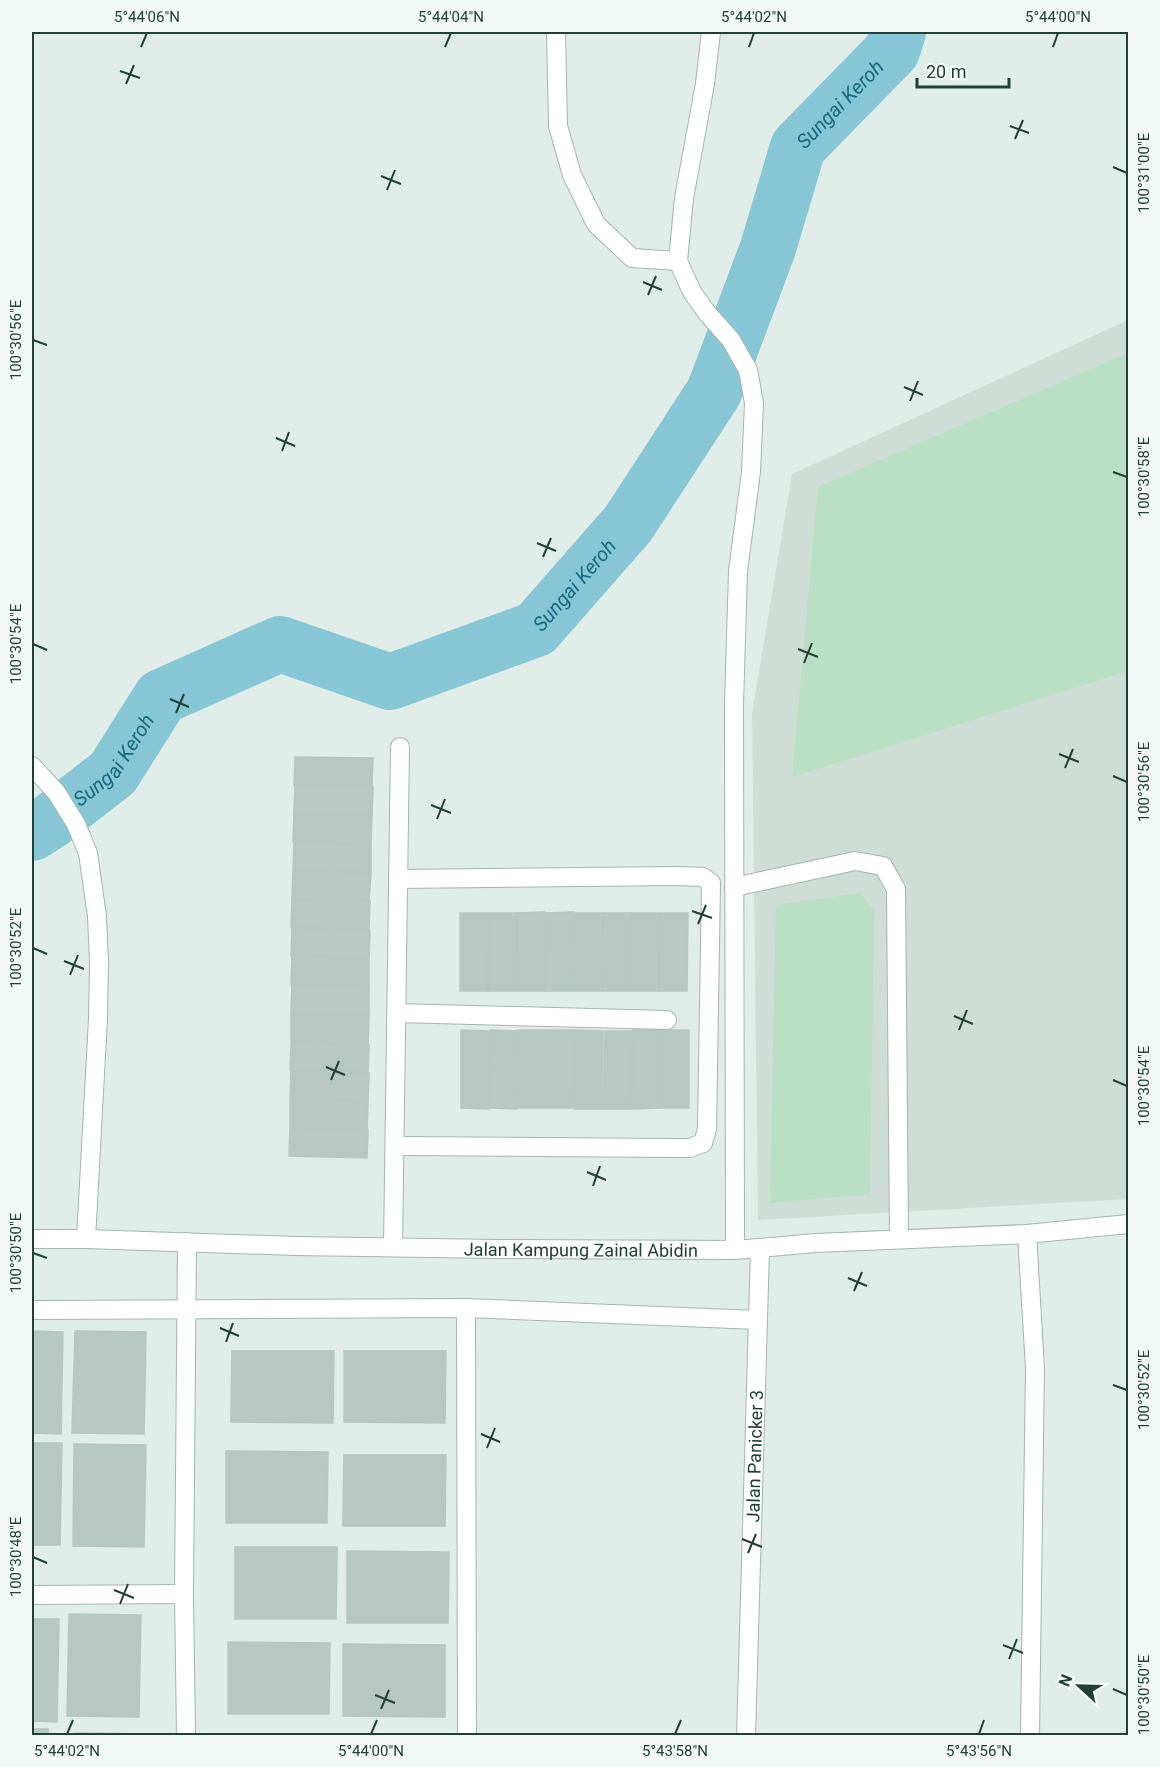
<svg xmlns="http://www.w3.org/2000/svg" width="1160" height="1767" font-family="Roboto,sans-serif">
<rect width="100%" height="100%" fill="#e1ede8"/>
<polygon fill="#cfddd7" points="1128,320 1128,1199 758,1220 752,713 792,474"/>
<g fill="#b9dfc4">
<polygon points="1128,353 1128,671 792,777 818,487"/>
<polygon points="860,893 874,911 870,1194 770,1203 776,905"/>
</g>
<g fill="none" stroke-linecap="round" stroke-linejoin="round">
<path stroke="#86c6d5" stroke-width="56" id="s1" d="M32,833l19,-12 62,-48 48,-76 119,-53 110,38 146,-53 92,-105 86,-132 54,-144 30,-101 94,-96 6,-19"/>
</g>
<g fill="#b6c8c1" stroke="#b3c7bf" stroke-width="1.5">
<polygon points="295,757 373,758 372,786 294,785"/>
<polygon points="295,785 373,787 372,815 294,813"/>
<polygon points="294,814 372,816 371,844 293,841"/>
<polygon points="294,842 371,844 371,872 293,870"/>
<polygon points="293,871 371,873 369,901 292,899"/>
<polygon points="292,899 370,901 369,929 291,927"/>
<polygon points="545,912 545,991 517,991 517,913"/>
<polygon points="574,912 573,991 545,991 546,913"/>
<rect x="460" y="913" width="28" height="78"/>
<polygon points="489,913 517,913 516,991 488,991"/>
<polygon points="574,913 603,913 602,991 574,991"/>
<polygon points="603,913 631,913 630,991 602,991"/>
<rect x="631" y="913" width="28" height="78"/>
<polygon points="660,913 688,913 687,991 659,991"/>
<polygon points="292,928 370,930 369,958 291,956"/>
<polygon points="292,956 369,959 369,986 291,985"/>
<polygon points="292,985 369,987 369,1015 291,1013"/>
<polygon points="291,1014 369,1016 368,1044 291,1041"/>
<polygon points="461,1030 489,1031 489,1109 461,1108"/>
<polygon points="490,1030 518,1031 517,1109 489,1108"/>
<rect x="518" y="1030" width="28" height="78"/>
<polygon points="547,1030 575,1030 574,1108 547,1108"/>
<polygon points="576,1030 603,1031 603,1109 575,1109"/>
<polygon points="633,1030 661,1030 660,1108 632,1109"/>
<rect x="661" y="1030" width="28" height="78"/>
<polygon points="605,1031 632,1031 631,1109 604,1109"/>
<polygon points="291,1042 369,1045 368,1072 290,1070"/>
<polygon points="291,1071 369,1073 368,1101 290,1099"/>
<polygon points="290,1099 368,1102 367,1130 290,1128"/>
<polygon points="290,1128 368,1130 367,1158 289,1156"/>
<polygon points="32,1331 63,1332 61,1434 32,1433"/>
<polygon points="75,1331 146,1332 144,1434 72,1433"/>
<polygon points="232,1351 334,1351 333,1423 231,1422"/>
<polygon points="344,1351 446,1351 445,1423 344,1422"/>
<polygon points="32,1443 62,1443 60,1545 32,1545"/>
<polygon points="74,1444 146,1445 144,1547 73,1546"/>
<polygon points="226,1451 328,1452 327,1523 226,1523"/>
<polygon points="344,1455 446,1455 445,1526 343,1526"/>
<polygon points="235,1547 337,1547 336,1619 235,1619"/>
<polygon points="347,1551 449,1552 448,1623 347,1623"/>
<polygon points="69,1614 141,1615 139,1717 67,1716"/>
<polygon points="32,1619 59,1619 57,1722 32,1721"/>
<polygon points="228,1642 330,1643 329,1714 228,1714"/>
<polygon points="343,1644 445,1645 445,1717 343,1716"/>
<rect x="32" y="1729" width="16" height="7"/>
<polygon points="75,1733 147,1734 147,1736 75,1736"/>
</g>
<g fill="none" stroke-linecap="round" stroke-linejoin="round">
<defs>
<g id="minor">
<polyline points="556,32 558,126 572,175 596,224 632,258 678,261"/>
<polyline points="711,32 705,84 684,198 678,261 692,292 707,313 731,340 748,370 754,403 751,472 738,571 734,705 735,1250"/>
<polyline points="32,766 56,792 76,824 88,853 97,916 99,962 98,1019 86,1239"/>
<polyline points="734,887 855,861 883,866 896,889 899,1239"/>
<polyline points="397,1013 667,1020"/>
<polyline points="395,1146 675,1148 690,1148 703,1143 707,1129 711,883 703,877 678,876 398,879"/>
<polyline points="1027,1234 1035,1368 1030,1736"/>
<path id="s2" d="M32,1239h54l210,7 202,3 237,1 81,-7 211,-9 101,-10"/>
<polyline points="393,1247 400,747"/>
<polyline points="466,1308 467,1736"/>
<polyline points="32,1310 466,1308 757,1320"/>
<polyline points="32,1595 184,1594"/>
<polyline points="186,1736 184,1594 187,1242"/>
<path id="s3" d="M746,1736l14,-487"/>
</g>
</defs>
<use href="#minor" stroke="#a3b5af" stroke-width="20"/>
<use href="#minor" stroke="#fff" stroke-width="18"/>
</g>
<path fill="none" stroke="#203f37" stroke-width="2" d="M141,47l6,-14M445,47l6,-14M749,47l5,-14M1053,47l5,-14M120,71l20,7M126,84l8,-19M1010,126l19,7M1015,139l8,-19M1113,167l14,6M381,176l20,8M387,190l8,-20M643,282l19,8M648,295l8,-19M33,340l14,5M904,387l19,8M910,401l8,-20M276,438l19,8M282,451l7,-19M1113,472l14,5M537,543l19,8M543,557l8,-19M33,644l14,6M798,649l20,8M804,663l8,-20M170,699l19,8M176,713l8,-19M1059,754l20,8M1065,768l8,-19M1113,776l14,6M431,805l20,8M437,819l8,-20M692,911l20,7M698,924l8,-19M33,948l14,6M64,961l20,8M70,975l8,-20M954,1016l19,8M959,1030l8,-20M326,1067l19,8M331,1080l8,-19M1113,1080l14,6M587,1172l19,8M593,1186l7,-20M33,1253l14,5M848,1278l19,8M854,1291l8,-19M220,1328l19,8M226,1342l7,-19M1113,1385l14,5M481,1434l19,8M487,1448l8,-20M742,1539l20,8M748,1553l8,-19M33,1557l14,6M114,1590l20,8M120,1604l8,-20M1003,1645l20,8M1009,1659l8,-20M1113,1689l14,6M375,1695l20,8M381,1709l8,-19M67,1734l6,-14M371,1734l6,-14M675,1734l6,-14M979,1734l5,-14"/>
<g text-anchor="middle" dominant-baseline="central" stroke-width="5" stroke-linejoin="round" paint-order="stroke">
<g font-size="18" fill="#203f37" stroke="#f2f9f6">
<text stroke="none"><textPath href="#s2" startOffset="549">Jalan Kampung Zainal Abidin</textPath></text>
<text stroke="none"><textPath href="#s3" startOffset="280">Jalan Panicker 3</textPath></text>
</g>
<g font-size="20" font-style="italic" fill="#17697e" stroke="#f2f9f6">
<text stroke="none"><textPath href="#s1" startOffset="1209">Sungai Keroh</textPath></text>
<text stroke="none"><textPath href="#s1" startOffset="651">Sungai Keroh</textPath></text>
<text stroke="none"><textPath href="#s1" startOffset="111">Sungai Keroh</textPath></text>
</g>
</g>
<rect width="1160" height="1767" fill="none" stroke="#f2f9f6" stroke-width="66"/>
<g transform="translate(1079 1686) rotate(292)" stroke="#f2f9f6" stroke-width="4.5" paint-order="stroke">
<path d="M0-4.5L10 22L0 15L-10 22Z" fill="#203f37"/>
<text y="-9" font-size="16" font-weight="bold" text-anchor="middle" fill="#203f37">N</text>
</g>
<path d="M917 78v9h92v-9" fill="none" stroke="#203f37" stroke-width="3"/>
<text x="926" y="78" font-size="18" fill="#203f37" stroke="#f2f9f6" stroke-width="4.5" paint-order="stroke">20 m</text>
<rect x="33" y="33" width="1094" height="1701" fill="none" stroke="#203f37" stroke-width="2"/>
<g font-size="15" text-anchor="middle" fill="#203f37">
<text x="147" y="22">5°44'06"N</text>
<text x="451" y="22">5°44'04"N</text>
<text x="754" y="22">5°44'02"N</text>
<text x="1058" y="22">5°44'00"N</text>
<text transform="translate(1144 173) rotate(-90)" y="5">100°31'00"E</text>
<text transform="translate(16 340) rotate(-90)" y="5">100°30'56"E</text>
<text transform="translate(1144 477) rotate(-90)" y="5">100°30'58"E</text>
<text transform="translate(16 644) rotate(-90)" y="5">100°30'54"E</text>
<text transform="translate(1144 782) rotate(-90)" y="5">100°30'56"E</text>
<text transform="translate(16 948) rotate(-90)" y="5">100°30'52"E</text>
<text transform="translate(1144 1086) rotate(-90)" y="5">100°30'54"E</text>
<text transform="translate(16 1253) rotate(-90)" y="5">100°30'50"E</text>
<text transform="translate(1144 1390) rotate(-90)" y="5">100°30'52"E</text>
<text transform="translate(16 1557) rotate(-90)" y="5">100°30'48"E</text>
<text transform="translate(1144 1695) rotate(-90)" y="5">100°30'50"E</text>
<text x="67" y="1756">5°44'02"N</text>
<text x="371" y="1756">5°44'00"N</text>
<text x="675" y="1756">5°43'58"N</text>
<text x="979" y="1756">5°43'56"N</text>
</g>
</svg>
